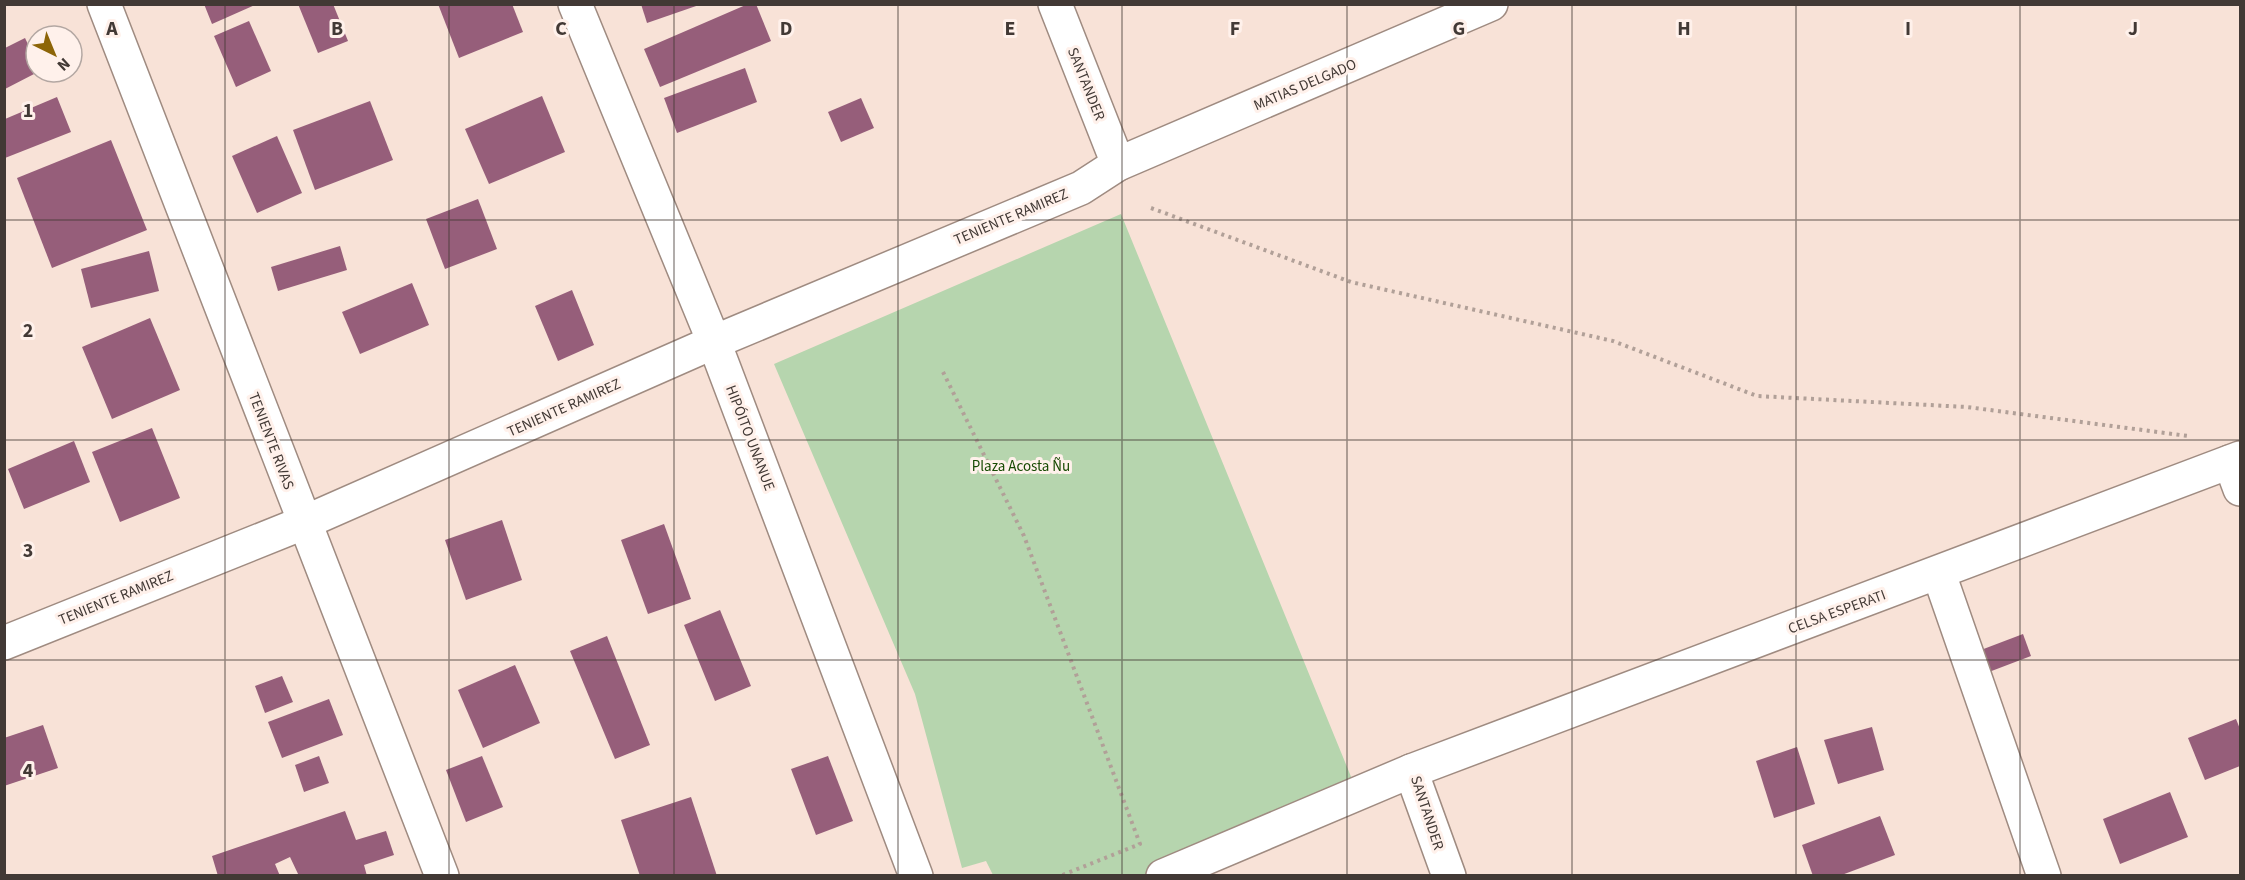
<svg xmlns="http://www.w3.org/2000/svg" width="2245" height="880" font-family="'Source Sans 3',sans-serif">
<rect width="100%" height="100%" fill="#f8e2d7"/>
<polygon fill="#b6d5ae" points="1121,214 1354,784 1144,875 993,875 986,861 962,868 915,694 774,364"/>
<g fill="#965e7a">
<polygon points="204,4 257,4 212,24"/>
<polygon points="298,4 333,4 348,41 318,53"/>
<polygon points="438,4 512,4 523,32 459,58"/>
<polygon points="641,4 699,4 699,5 647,23"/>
<polygon points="748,4 756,4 771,41 660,87 644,49"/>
<polygon points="249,21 271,71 236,87 214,36"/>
<polygon points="25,38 36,61 36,73 5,89 5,48"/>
<polygon points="745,68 757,102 677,133 664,98"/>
<polygon points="542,96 565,152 489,184 465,129"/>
<polygon points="57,97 71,132 5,158 5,119"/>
<polygon points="861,98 874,128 841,142 828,112"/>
<polygon points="370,101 393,160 315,190 293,130"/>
<polygon points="277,136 302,193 257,213 232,156"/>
<polygon points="111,140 147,230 52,268 17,178"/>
<polygon points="478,199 497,249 445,269 426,219"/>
<polygon points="340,246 347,270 278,291 271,267"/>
<polygon points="149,251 159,291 91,308 81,269"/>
<polygon points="412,283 429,325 360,354 342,312"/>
<polygon points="572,290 594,345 558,361 535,306"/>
<polygon points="150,318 180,390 112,419 82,347"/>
<polygon points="152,428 180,498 120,522 92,452"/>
<polygon points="74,441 90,482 24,509 8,469"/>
<polygon points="502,520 522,580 466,600 445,540"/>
<polygon points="664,524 691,599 648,614 621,540"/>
<polygon points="720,610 751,686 715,701 684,625"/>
<polygon points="2023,634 2031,656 1981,675 1973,653"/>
<polygon points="607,636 650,745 615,759 570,651"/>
<polygon points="515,665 540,723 483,748 458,690"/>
<polygon points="282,676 293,702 265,713 255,686"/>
<polygon points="329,699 343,735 282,758 268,722"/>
<polygon points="2236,719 2240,729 2240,766 2205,780 2188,738"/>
<polygon points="43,725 58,768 4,786 4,738"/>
<polygon points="1872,727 1884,770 1838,784 1824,740"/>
<polygon points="1797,747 1815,804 1774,818 1756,761"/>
<polygon points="319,756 329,783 304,792 295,765"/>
<polygon points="482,756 503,807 466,822 446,770"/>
<polygon points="828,756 853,821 816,835 791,769"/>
<polygon points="2170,792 2188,837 2120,864 2103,819"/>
<polygon points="691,797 717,876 640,876 621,820"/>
<polygon points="345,811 356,840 386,831 394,855 364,865 367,876 299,876 290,857 275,864 280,876 218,876 212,856"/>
<polygon points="1880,816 1895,855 1839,876 1813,876 1802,845"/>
</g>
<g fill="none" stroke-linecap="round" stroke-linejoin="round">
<defs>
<g id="street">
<polyline points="104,4 442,876"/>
<polyline points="575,4 714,342 916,876"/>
<polyline points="1055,4 1118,164"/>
<polyline points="2230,462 2240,489"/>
<polyline points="1939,574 2044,876"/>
<polyline points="4,643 303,523 714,342 1081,188 1118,164 1491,4"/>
<polyline points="1163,876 1411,771"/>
<polyline points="1449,876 1411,771 2240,458"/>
</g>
</defs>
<use href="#street" stroke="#9f8b81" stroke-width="36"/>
<g stroke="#b1a098" stroke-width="4" stroke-dasharray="3 4.5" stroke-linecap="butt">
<polyline points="1151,208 1351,282 1613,341 1757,396 1967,407 2188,436"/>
<polyline points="943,372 1024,536 1140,844 1060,876"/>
</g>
<use href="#street" stroke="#fff" stroke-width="33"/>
</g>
<path fill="none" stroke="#423935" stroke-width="1.5" stroke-opacity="0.55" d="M225,4v872M449,4v872M674,4v872M898,4v872M1122,4v872M1347,4v872M1572,4v872M1796,4v872M2020,4v872M4,220h2236M4,440h2236M4,660h2236"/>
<g text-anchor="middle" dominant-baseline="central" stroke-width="6" stroke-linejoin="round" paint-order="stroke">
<g font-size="15" fill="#423935" stroke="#fff1eb">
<text transform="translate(1086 84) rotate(68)">SANTANDER</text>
<text transform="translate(1305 85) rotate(-23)">MATIAS DELGADO</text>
<text transform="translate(1011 217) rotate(-23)">TENIENTE RAMIREZ</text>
<text transform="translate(564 408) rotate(-24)">TENIENTE RAMIREZ</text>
<text transform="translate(750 438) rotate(69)">HIPÓITO UNANUE</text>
<text transform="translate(271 441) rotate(69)">TENIENTE RIVAS</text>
<text transform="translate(116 598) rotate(-22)">TENIENTE RAMIREZ</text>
<text transform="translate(1837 612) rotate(-20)">CELSA ESPERATI</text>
<text transform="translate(1427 813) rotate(72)">SANTANDER</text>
</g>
<g font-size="15" fill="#174a02" stroke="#fff1eb">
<text x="1021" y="466">Plaza Acosta Ñu</text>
</g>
</g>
<g font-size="20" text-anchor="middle" font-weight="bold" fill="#423935" stroke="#fff1eb" stroke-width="6" stroke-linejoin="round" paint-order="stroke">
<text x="112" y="35">A</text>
<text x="337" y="35">B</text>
<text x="561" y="35">C</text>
<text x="786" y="35">D</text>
<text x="1010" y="35">E</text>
<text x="1235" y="35">F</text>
<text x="1459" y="35">G</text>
<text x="1684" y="35">H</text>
<text x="1908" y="35">I</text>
<text x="2133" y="35">J</text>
<text x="28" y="117">1</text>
<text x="28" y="337">2</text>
<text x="28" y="557">3</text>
<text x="28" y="777">4</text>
</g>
<rect width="2245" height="880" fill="none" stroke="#423935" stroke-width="12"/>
<g transform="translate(54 54) rotate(137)"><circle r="28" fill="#fff1eb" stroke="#b3a7a2" stroke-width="1.5"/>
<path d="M0-4.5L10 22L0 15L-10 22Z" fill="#8d6508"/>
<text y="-9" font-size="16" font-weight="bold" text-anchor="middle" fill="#423935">N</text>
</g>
</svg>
